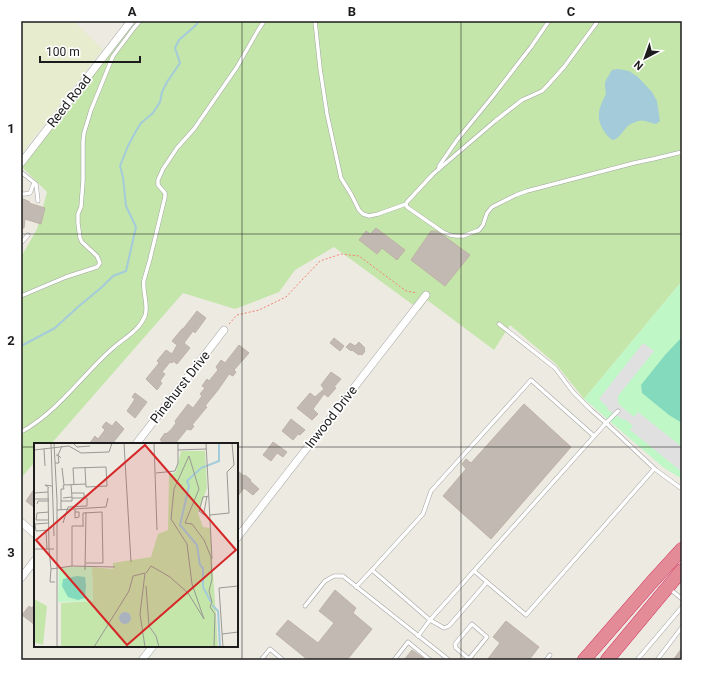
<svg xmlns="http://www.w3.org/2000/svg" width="703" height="681" font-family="Roboto,sans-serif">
<rect width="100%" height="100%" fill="#edeae2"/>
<polygon fill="#e8ecce" points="21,21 74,21 103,49 23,152 21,151"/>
<polygon fill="#c4e6aa" points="133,21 682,21 682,281 584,399 556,364 510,325 494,350 427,300 420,310 334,247 295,270 279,292 235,309 183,293 51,444 35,444 35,462 21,478 21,257 37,229 47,192 22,167"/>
<polygon fill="#c0f7c7" points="682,281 682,479 664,468 584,399"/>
<polygon fill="#83dabd" points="682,337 682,423 669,415 642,393 641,385 665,355"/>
<polygon fill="#e0e0e0" points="643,343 654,351 618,396 618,403 623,408 634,417 638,412 682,447 682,472 630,430 633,426 632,425 626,420 622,419 608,410 607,407 599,399"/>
<path fill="#a4cbda" d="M618,69l11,2 9,6 14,15 5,9 3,20 -4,3c-6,-1 -12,-5 -18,-3 -3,1 -7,3 -9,4 -4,3 -11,15 -16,15 -3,-1 -5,-4 -7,-6 -11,-15 -8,-25 0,-40 -2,-14 -1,-12 6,-24z"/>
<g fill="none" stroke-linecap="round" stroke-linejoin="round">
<polyline stroke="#a4cbda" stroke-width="2" points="21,346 55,328 79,306 102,287 113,276 126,271 136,227 126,206 123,177 120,166 128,146 136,131 141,123 153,113 160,102 162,92 167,82 180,63 175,48 179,40 196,25 199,21"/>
</g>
<g fill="#c2bab2" stroke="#beb2a6">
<polygon points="21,198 30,202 29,203 45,208 41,224 25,219 24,228 21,228"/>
<polygon points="376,228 405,250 397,260 382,248 377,254 359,240 366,231 370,234"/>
<polygon points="431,231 436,231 444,236 470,255 445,286 411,260"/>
<polygon points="197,311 206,318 195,333 193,331 184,343 190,348 177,364 173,361 172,363 170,362 162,372 165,374 160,381 162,383 157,390 146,379 159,363 157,361 166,350 172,354 177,345 172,341 182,329 183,329"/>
<polygon points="334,338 344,346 340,351 330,343"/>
<polygon points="359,342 365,348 364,350 365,351 362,355 360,354 359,355 352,350 351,351 346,347 350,343 355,346"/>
<polygon points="239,345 249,353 234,370 236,372 233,376 229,374 218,390 205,406 207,407 192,425 194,426 191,430 187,429 175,444 160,444 162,441 160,440 165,433 166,434 171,430 176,423 175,421 188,404 193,408 202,396 200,394 205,388 202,386 207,379 209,381 218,370 216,367 221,360 225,363"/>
<polygon points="331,372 341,379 334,387 336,388 328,397 324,394 313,409 318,414 312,420 297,408 310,393 315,397 324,389 321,385"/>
<polygon points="135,393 147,402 135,418 127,411 135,399 132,397"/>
<polygon points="524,404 571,447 491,539 443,496 466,469 462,464 466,459 471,463"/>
<polygon points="291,419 305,430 300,435 298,434 293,440 282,431"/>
<polygon points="116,421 124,429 112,444 89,444 95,436 98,439 105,430 102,427 106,422 112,426"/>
<polygon points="273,442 287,452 283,457 277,453 271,461 263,455"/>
<polygon points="239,472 244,476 245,475 251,480 250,481 259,489 253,495 244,488 237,497 237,484 239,481 237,479 237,475"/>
<polygon points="35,488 35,508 26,501"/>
<polygon points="335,590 356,608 353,613 372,629 347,660 308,660 276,634 288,620 318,643 334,623 319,611"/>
<polygon points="35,604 35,625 22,615 29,606 32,608"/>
<polygon points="506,621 539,647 529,660 487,660 500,643 493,637"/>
<polygon points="682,648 682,660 673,660"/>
<polygon points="412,650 423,658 425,660 404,660"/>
</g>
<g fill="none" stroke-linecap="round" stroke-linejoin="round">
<defs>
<g id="lane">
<polyline points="315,21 320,68 327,114 341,178 351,194 359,210 363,214 369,216 378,214 406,204"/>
<polyline points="598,21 564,67 547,86 542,91 522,100 495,121 433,174 407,202 406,204 407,207 443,232 450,235 456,236 463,236 479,230 483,225 487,213 492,207 516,195 527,191 634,163 653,159 682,152"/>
<polyline points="439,169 439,166 457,140 493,96 531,47 549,21"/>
<polyline points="21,172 36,184 38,201"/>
<polyline points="21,194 25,194 30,193 34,183"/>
<polyline points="21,243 28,235"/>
<polyline points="21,296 66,277 97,267 100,263 97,256 82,242 80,238 78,223 78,214 81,207 83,181 83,142 84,133 91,110 113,56 134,28 140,21"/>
<polyline points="499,324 555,368 573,392 591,410 606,423 656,470 682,489"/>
<path d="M21,432c37,-20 61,-57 92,-84 11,-10 26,-17 32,-32 4,-11 -3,-24 -1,-36 2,-7 4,-14 6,-21 5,-20 10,-41 15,-62v-4l-7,-8v-5l5,-11 14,-21 17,-19 43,-62 20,-35 7,-11"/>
<polyline points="474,571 526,615 654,469"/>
<polyline points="487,582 449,626 444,628 430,620 372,570 423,514 431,491 531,380 594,436"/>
<polyline points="356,587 372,570"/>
<polyline points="670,589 682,599"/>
<polyline points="305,606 325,581 334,576 343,576 449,660"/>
<polyline points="418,636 430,620 606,423 618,411"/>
<polyline points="261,660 270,649 283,660"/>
<polyline points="394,660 408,642 430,660"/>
<polyline points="469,660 469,659 487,637 472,624 455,644 456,648 469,659"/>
<polyline points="546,660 550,655"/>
<polyline points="637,660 682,607"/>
<polyline points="657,660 682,627"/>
</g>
<g id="street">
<polyline points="21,163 131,21"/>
<polyline points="136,444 224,330"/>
<polyline points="21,522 35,534"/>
<polyline points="237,538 426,295"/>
<polyline points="21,578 35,560"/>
<polyline points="142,660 153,646"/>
</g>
<g id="highway">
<polyline points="584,660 651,583 682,549"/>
<polyline points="607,660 682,570"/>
</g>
</defs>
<use href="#lane" stroke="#a3a3a3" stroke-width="4.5"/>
<use href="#street" stroke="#a3a3a3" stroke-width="8"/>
<use href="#highway" stroke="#d12a5a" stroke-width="14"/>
<polyline stroke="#f4826d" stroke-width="1" stroke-dasharray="2 2" stroke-linecap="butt" points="229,324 237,315 259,310 286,297 320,261 341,254 359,256 406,291 417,293"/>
<use href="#lane" stroke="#fff" stroke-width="3.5"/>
<use href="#street" stroke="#fff" stroke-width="7"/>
<use href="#highway" stroke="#e38c98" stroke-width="13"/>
</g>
<path fill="none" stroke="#1c1c1c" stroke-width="1" stroke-opacity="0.55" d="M242,21v639M461,21v639M21,234h661M21,447h14M237,447h445"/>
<g text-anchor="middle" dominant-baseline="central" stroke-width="3.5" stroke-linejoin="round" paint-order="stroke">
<g font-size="13" fill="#1c1c1c" stroke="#fff">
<text transform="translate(69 101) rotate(-52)">Reed Road</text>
<text transform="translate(180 387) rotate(-52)">Pinehurst Drive</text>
<text transform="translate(331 417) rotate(-52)">Inwood Drive</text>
</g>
</g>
<g transform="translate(34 443)">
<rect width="204" height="204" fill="#edeae2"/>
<path d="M147,8h24l2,37 -9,25 5,14 7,1 8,119h-157v-44l32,-2 -1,-34 21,2v-6l38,-6 7,-23 10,-4 1,-55 7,-3zM0,156l13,7 -4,39 -9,-3z" fill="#c4e6aa"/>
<path d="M36,124h22l1,34 -35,1 1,-33z" fill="#c0f7c7"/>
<path d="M43,133l8,1 1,8 -1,13 -7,2 -10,-3 -6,-11 1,-7z" fill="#83dabd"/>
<path d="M85 175a6 6 0 1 1 12 0a6 6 0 1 1-12 0Z" fill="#a4cbda"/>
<path fill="none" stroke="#a4cbda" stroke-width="2" d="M177,159l-8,-15v-19l-3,-3 -3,-20 -17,-20 9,-39 -2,-5 14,-13 18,-7v-18M178,162l6,6 2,36"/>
<path fill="none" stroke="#999893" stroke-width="1" d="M17,0l3,93M20,0l3,57v147M39,0l4,4 13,-1M90,0l7,119M120,0l3,87M172,0l6,116M10,6l1,17M0,7l35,-4 12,7 28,-1 3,-9M144,7l28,-1M27,15l-3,-3 4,-9M21,20h4l-1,-8h-2M28,25l2,17 22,-1M122,30l19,-2 3,-8v-20M37,42l1,12M40,42l-1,-17 33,-1 1,19 -21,1 -1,-19M14,45l1,61h5M15,45l-4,-3 7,1M0,50l14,-1M38,50h12v5M175,53l-6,1 -4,14 11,8M0,56h15M27,58h11v-4l-9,1M3,61l1,-3h11M41,66v9l4,-1v-5h-4M23,67l49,-3 2,-9M27,67v-21h3l-1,-4M15,69l-12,1 -1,7h13M170,69l3,-16M176,72l19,-2 -2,-41 7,-7 -2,-22M15,80l-14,1 1,7 13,-1M29,80l5,-16 19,-1v-8h-15M49,83v-13l19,-1 1,51h-17M12,88l1,18h2M0,106h13M15,106l2,20 21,-3 43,1M38,123v-40h12M17,126l-1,13h5M51,127l1,-58M112,130l5,-7 19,11 18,16 16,26 -12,-35 -5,-40 -16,-25 3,-30 15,-33 10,33 -14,34 7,1 12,16 7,17 1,22 -3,12 3,11 -2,5 5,7 -1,33M112,143l3,40 7,10 3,11M188,191l16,-2M60,204l35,-56 4,-15 12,-3 -5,41 5,33M189,204l-4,-59 19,-2"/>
<path fill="#d62828" fill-opacity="0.15" stroke="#d62828" stroke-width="2" d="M111,2l91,105 -109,95 -91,-105z"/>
<rect width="204" height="204" fill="none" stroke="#1c1c1c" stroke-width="2"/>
</g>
<rect width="703" height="681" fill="none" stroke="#ffffff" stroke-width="44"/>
<g transform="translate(645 58) rotate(221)" stroke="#ffffff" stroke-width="3" paint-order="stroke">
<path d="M0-3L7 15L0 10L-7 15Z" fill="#1c1c1c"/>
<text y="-6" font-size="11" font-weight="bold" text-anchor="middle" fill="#1c1c1c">N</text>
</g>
<path d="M40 56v6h100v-6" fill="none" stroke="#1c1c1c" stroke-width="2"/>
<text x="46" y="56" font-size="12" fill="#1c1c1c" stroke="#ffffff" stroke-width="3" paint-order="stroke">100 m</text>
<rect x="22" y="22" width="659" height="637" fill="none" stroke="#1c1c1c" stroke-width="1.5"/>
<g font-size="13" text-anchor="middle" font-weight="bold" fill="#1c1c1c">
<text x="132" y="16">A</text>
<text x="352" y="16">B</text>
<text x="571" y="16">C</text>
<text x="11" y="133">1</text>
<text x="11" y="345">2</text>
<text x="11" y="557">3</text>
</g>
</svg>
